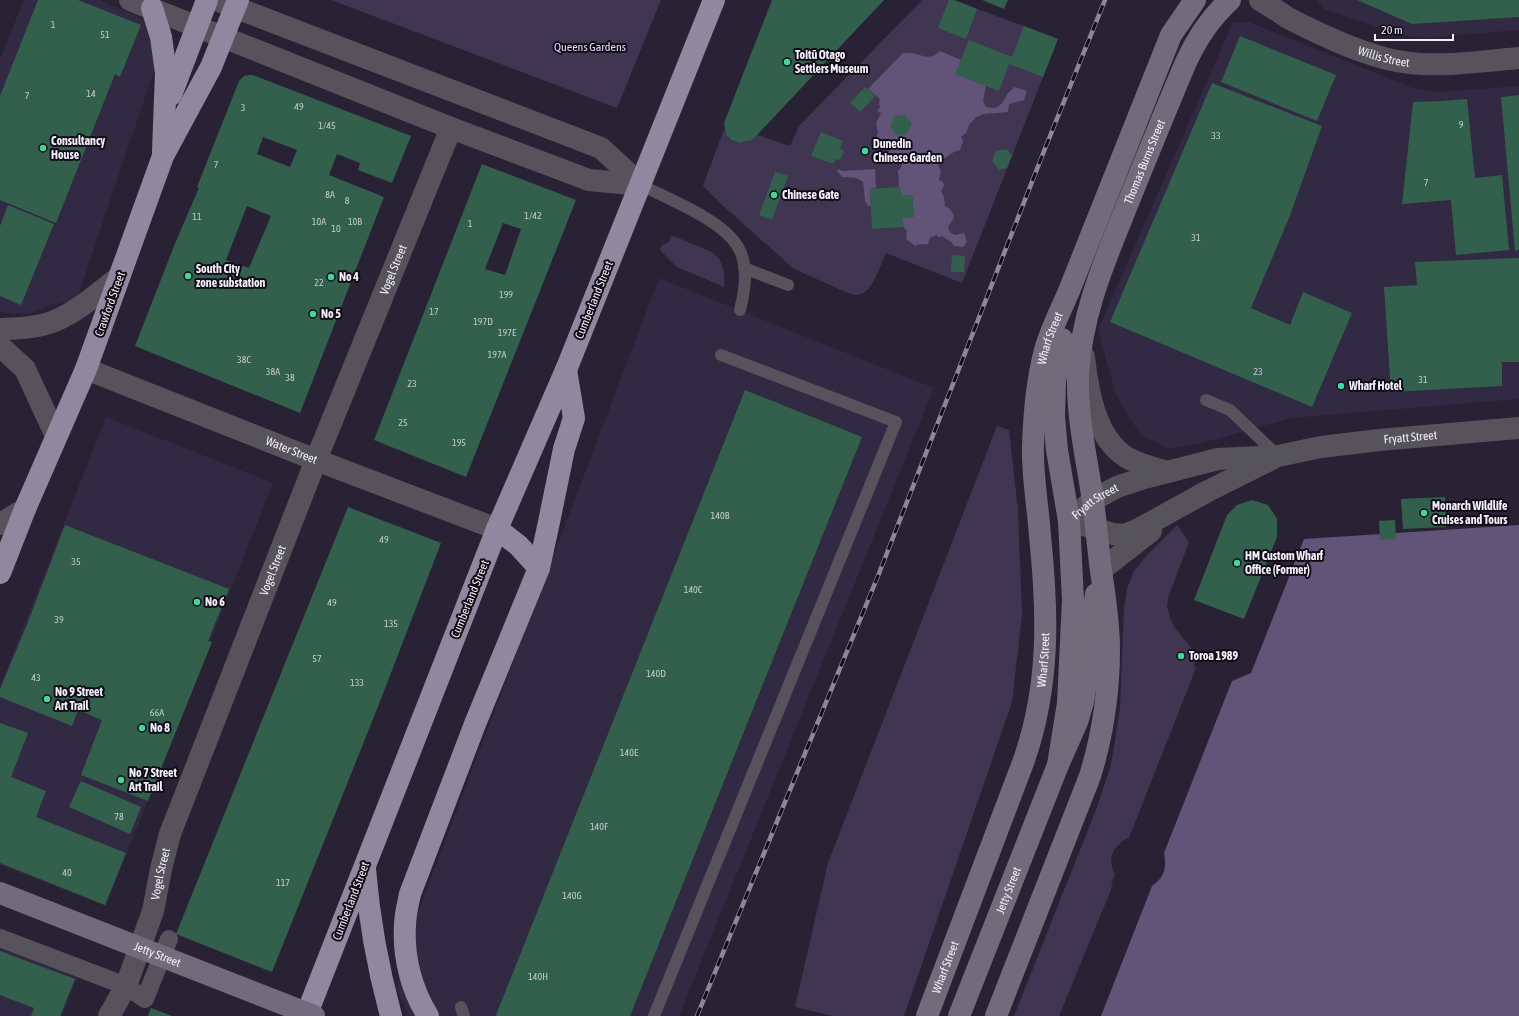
<svg xmlns="http://www.w3.org/2000/svg" width="1519" height="1016" font-family="'Asap Condensed',sans-serif">
<rect width="100%" height="100%" fill="#292235"/>
<g fill="#322942">
<polygon points="24,0 99,0 168,29 77,299 46,307 29,314 5,313 0,311 0,59"/>
<polygon points="1317,0 1519,0 1519,30 1426,38 1398,34 1324,9"/>
<polygon points="1233,22 1249,22 1413,88 1437,92 1519,86 1519,399 1292,418 1202,443 1169,449 1141,435 1124,410 1115,392 1098,330"/>
<polygon points="659,278 934,388 679,1016 409,1016 396,989 417,915"/>
<polygon points="106,417 273,483 106,906 0,865 0,686"/>
<polygon points="0,947 77,978 62,1016 0,1016"/>
</g>
<g fill="#403652">
<polygon points="331,0 661,0 617,108"/>
<path d="M922,0h32l104,39 -96,244 -76,-30c-6,12 -13,40 -28,42 -3,0 -7,-1 -10,-2l-54,-24 -73,-65 -18,-18 21,-57c4,18 22,16 33,6l33,11 9,-20z"/>
<path d="M671,236l5,1 36,15c12,9 13,21 12,35l-47,-20 -17,-17 2,-5 7,-3z"/>
<polygon points="997,426 1009,430 1018,510 1022,615 1012,702 904,1016 833,1016 795,1007 828,863"/>
<path d="M1177,525l12,17 -20,53 -2,11 3,11 4,10 22,27 -2,12 2,2 -67,170c-15,6 -23,21 -14,36l-4,10 2,1 -54,131h-45l82,-206 15,-45 9,-57 4,-101 3,-18 7,-18 14,-17z"/>
</g>
<g fill="#615478">
<path d="M940,51l21,9 -5,14 30,12 -3,14 2,6c10,5 16,0 21,-9 1,-4 6,-7 8,-10l13,4 -3,9 -15,4 -1,8 -24,2 -8,3 -7,8 -3,8 -5,4 2,4 -3,9c-7,1 -18,9 -22,15l3,6 -2,9 4,2 1,4 -3,5 3,6 1,9 4,2 5,7c0,6 -5,8 -6,13l3,5 4,2 9,-2 3,9 -4,5 -9,-1 -3,-4 -9,-6 -3,1 -3,-2 -6,3 -2,6c-5,1 -8,-1 -13,2l-9,-7 1,-8 -4,-5 -1,-8 12,-1 -2,-22 -11,1v-9h-2l-1,-17 3,-2 1,-5 -2,-2h-4l-7,3h-2l-2,-11 4,-1c0,-10 -5,-11 -13,-14l2,-5 -2,-10 5,-10 -4,-2 3,-4 -1,-3 1,-5 -12,-10 35,-36c4,0 10,0 13,1 9,3 16,5 24,-3z"/>
<polygon points="838,169 842,171 875,169 876,188 870,189 871,206 868,206 865,201 863,182 856,178 842,177 837,171"/>
<path d="M1519,525v491h-418l51,-130c12,-8 15,-18 12,-33l68,-172 19,-8 53,-134z"/>
</g>
<g fill="#33604d" fill-rule="evenodd">
<polygon points="38,0 78,0 141,25 120,77 115,74 56,223 0,200 0,96"/>
<polygon points="772,0 884,0 757,135 752,140 739,143 731,140 726,135 724,123"/>
<polygon points="949,0 954,0 977,9 966,39 938,28"/>
<polygon points="982,0 1008,0 1004,9"/>
<polygon points="1357,0 1519,0 1519,17 1412,24"/>
<polygon points="1024,26 1058,39 1043,77 1009,64 999,91 955,74 969,40 1012,57"/>
<polygon points="1240,36 1336,75 1317,121 1221,82"/>
<path d="M249,75h4l158,61 -19,47 -34,-13 2,-7 -23,-9 -8,21 55,22 -84,216 -165,-67 41,-105 23,-53 -2,-1 42,-106 5,-5zM263,137l34,13 -7,17 -33,-13zM247,206l24,10 -22,52 -23,-8z"/>
<polygon points="1212,83 1322,126 1289,218 1251,308 1290,325 1303,292 1352,313 1312,407 1110,322"/>
<polygon points="865,87 875,96 860,112 850,103"/>
<polygon points="1519,95 1519,250 1515,251 1501,97"/>
<polygon points="1467,99 1475,178 1502,175 1509,250 1456,255 1451,200 1402,204 1413,102 1442,101"/>
<polygon points="905,115 912,124 907,134 896,135 890,126 894,116"/>
<polygon points="821,132 843,141 840,149 844,151 840,160 836,159 834,164 811,156"/>
<polygon points="1007,149 1012,156 1007,168 999,170 992,161 996,151"/>
<path d="M482,164l94,36 -110,277 -92,-37zM503,223l18,6 -16,46 -20,-6z"/>
<polygon points="775,172 788,176 772,220 759,215"/>
<polygon points="901,187 901,196 912,195 914,217 902,218 903,227 872,229 870,189"/>
<polygon points="8,205 54,224 21,305 0,296 0,226"/>
<polygon points="952,255 965,256 964,272 951,272"/>
<polygon points="1519,258 1519,362 1502,362 1502,386 1391,392 1384,287 1417,285 1415,262"/>
<polygon points="745,390 862,437 630,1016 497,1016 496,1015"/>
<polygon points="1445,497 1446,527 1403,529 1401,499"/>
<polygon points="1252,500 1268,505 1277,519 1277,537 1244,619 1194,600 1227,515 1237,505"/>
<polygon points="348,507 441,543 379,704 272,972 176,934"/>
<polygon points="1395,520 1396,539 1380,540 1379,521"/>
<polygon points="65,525 229,589 208,641 212,642 148,801 81,775 102,720 78,710 72,726 0,697 0,689 26,627"/>
<polygon points="0,723 28,733 11,777 46,791 36,817 126,853 105,905 0,863"/>
<polygon points="81,781 141,807 130,834 69,807"/>
<polygon points="0,951 75,979 60,1016 31,1016 34,1008 0,995"/>
<polygon points="151,1008 172,1016 148,1016"/>
</g>
<g fill="none" stroke-linecap="round" stroke-linejoin="round">
<g stroke="#56535d" stroke-width="12">
<path d="M641,185c27,14 82,35 97,62 11,19 7,43 2,63"/>
<polyline points="744,268 788,285"/>
<polyline points="1206,400 1230,410 1278,456"/>
<polyline points="461,1007 464,1016"/>
<polyline points="654,1016 896,422 721,355"/>
</g>
<polyline stroke="#56535d" stroke-width="18" points="0,938 126,986 145,999 169,939"/>
<g stroke="#56535d" stroke-width="22">
<path id="s1" d="M1260,0c10,6 19,12 28,18 35,18 83,41 122,45 36,4 73,-2 109,-5"/>
<path d="M0,329c15,0 31,-1 46,-5 27,-8 51,-30 73,-47"/>
<polyline points="0,346 25,369 56,436"/>
<path id="s2" d="M86,369l230,91 181,69"/>
<polyline points="0,524 25,509"/>
<path id="s3" d="M109,1016l17,-30 27,-75 8,-42 9,-35 146,-374 135,-332"/>
</g>
<g stroke="#56535d" stroke-width="22">
<polyline points="130,0 451,128 589,180 641,185"/>
<polyline points="216,0 601,148 641,185"/>
<path d="M1084,357c4,34 11,80 42,100 12,7 27,11 41,15"/>
<path id="s4" d="M1069,521l24,-21 24,-13 27,-9 74,-19 60,-3 43,-9 58,-7 140,-12"/>
<polyline points="1080,524 1113,534 1124,535 1137,530 1208,491 1272,459"/>
<polyline points="1101,570 1151,531"/>
</g>
<g stroke="#716c7b" stroke-width="22">
<polyline points="1058,765 1068,703 1073,600 1069,521 1057,450 1054,417 1055,382 1062,339"/>
<path id="s5" d="M927,1016l97,-256c26,-75 24,-147 16,-224 -2,-30 -8,-61 -7,-90 1,-32 4,-66 12,-96 6,-21 16,-40 24,-59l102,-256 24,-35"/>
<path id="s6" d="M959,1016l99,-251 19,-43 6,-20 4,-24 7,-71 2,-13"/>
<path id="s7" d="M996,1016l94,-240c13,-42 19,-84 19,-127 0,-26 -4,-52 -8,-78 -3,-23 -5,-47 -8,-70 -6,-41 -16,-82 -15,-125 3,-62 27,-116 50,-173 19,-47 38,-94 58,-141 11,-24 24,-44 44,-62"/>
</g>
<g stroke="#8f889e" stroke-width="22">
<polyline points="152,8 161,37 166,73 163,151"/>
<polyline points="171,95 207,0"/>
<polyline points="497,529 518,545 539,568"/>
<polyline points="0,573 25,509 86,369 163,156 211,67 238,0"/>
<path d="M365,869c4,50 13,99 26,147"/>
<polyline points="306,1016 497,529 566,370 714,0"/>
<path d="M428,1016c-17,-27 -25,-60 -23,-91 0,-10 3,-21 5,-31l65,-170 64,-156 10,-46 15,-73 10,-31 -8,-48"/>
</g>
<defs>
<polyline id="rail" points="697,1016 878,576 1046,146 1105,0"/>
</defs>
<use href="#rail" stroke="#8d8898" stroke-width="4.5"/>
<use href="#rail" stroke="#100d16" stroke-width="3" stroke-dasharray="9" stroke-linecap="butt"/>
<path stroke="#716c7b" stroke-width="22" id="s8" d="M0,893l314,123"/>
</g>
<g fill="#45d49f" stroke="#100d16" stroke-width="1.5">
<circle cx="787" cy="62" r="4"/>
<circle cx="43" cy="148" r="4"/>
<circle cx="865" cy="151" r="4"/>
<circle cx="774" cy="195" r="4"/>
<circle cx="188" cy="276" r="4"/>
<circle cx="331" cy="277" r="4"/>
<circle cx="313" cy="314" r="4"/>
<circle cx="1341" cy="386" r="4"/>
<circle cx="1424" cy="513" r="4"/>
<circle cx="1237" cy="563" r="4"/>
<circle cx="197" cy="602" r="4"/>
<circle cx="1181" cy="656" r="4"/>
<circle cx="47" cy="699" r="4"/>
<circle cx="142" cy="728" r="4"/>
<circle cx="121" cy="780" r="4"/>
</g>
<g text-anchor="middle" dominant-baseline="central" stroke-width="4" stroke-linejoin="round" paint-order="stroke">
<g font-size="10" fill="#c2cad0">
<text x="53" y="24">1</text>
<text x="105" y="34">51</text>
<text x="91" y="93">14</text>
<text x="27" y="95">7</text>
<text x="299" y="106">49</text>
<text x="243" y="107">3</text>
<text x="1461" y="124">9</text>
<text x="327" y="125">1/45</text>
<text x="1216" y="135">33</text>
<text x="216" y="164">7</text>
<text x="1426" y="182">7</text>
<text x="330" y="194">8A</text>
<text x="347" y="200">8</text>
<text x="533" y="215">1/42</text>
<text x="197" y="216">11</text>
<text x="319" y="221">10A</text>
<text x="355" y="221">10B</text>
<text x="470" y="223">1</text>
<text x="336" y="228">10</text>
<text x="1196" y="237">31</text>
<text x="319" y="282">22</text>
<text x="506" y="294">199</text>
<text x="434" y="311">17</text>
<text x="483" y="321">197D</text>
<text x="507" y="332">197E</text>
<text x="497" y="354">197A</text>
<text x="244" y="359">38C</text>
<text x="273" y="371">38A</text>
<text x="1258" y="371">23</text>
<text x="290" y="377">38</text>
<text x="1423" y="379">31</text>
<text x="412" y="383">23</text>
<text x="403" y="422">25</text>
<text x="459" y="442">195</text>
<text x="720" y="515">140B</text>
<text x="384" y="539">49</text>
<text x="76" y="561">35</text>
<text x="693" y="589">140C</text>
<text x="332" y="602">49</text>
<text x="59" y="619">39</text>
<text x="391" y="623">135</text>
<text x="317" y="658">57</text>
<text x="656" y="673">140D</text>
<text x="36" y="677">43</text>
<text x="357" y="682">133</text>
<text x="157" y="712">66A</text>
<text x="629" y="752">140E</text>
<text x="119" y="816">78</text>
<text x="599" y="826">140F</text>
<text x="67" y="872">40</text>
<text x="283" y="882">117</text>
<text x="572" y="895">140G</text>
<text x="538" y="976">140H</text>
</g>
<g font-size="12" fill="#e4d7fd" stroke="#100d16">
<text x="590" y="47">Queens Gardens</text>
</g>
<g font-size="12" font-weight="bold" fill="#f2eefb" stroke="#100d16" text-anchor="start">
<text x="795" y="55">Toitū Otago<tspan x="795" dy="14">Settlers Museum</tspan></text>
<text x="51" y="141">Consultancy<tspan x="51" dy="14">House</tspan></text>
<text x="873" y="144">Dunedin<tspan x="873" dy="14">Chinese Garden</tspan></text>
<text x="782" y="195">Chinese Gate</text>
<text x="196" y="269">South City<tspan x="196" dy="14">zone substation</tspan></text>
<text x="339" y="277">No 4</text>
<text x="321" y="314">No 5</text>
<text x="1349" y="386">Wharf Hotel</text>
<text x="1432" y="506">Monarch Wildlife<tspan x="1432" dy="14">Cruises and Tours</tspan></text>
<text x="1245" y="556">HM Custom Wharf<tspan x="1245" dy="14">Office (Former)</tspan></text>
<text x="205" y="602">No 6</text>
<text x="1189" y="656">Toroa 1989</text>
<text x="55" y="692">No 9 Street<tspan x="55" dy="14">Art Trail</tspan></text>
<text x="150" y="728">No 8</text>
<text x="129" y="773">No 7 Street<tspan x="129" dy="14">Art Trail</tspan></text>
</g>
<g font-size="12" fill="#f2eefb" stroke="#100d16">
<text stroke="none"><textPath href="#s1" startOffset="137">Willis Street</textPath></text>
<text stroke="none"><textPath href="#s7" startOffset="887">Thomas Burns Street</textPath></text>
<text stroke="none"><textPath href="#s3" startOffset="800">Vogel Street</textPath></text>
<text transform="translate(594 300) rotate(-68)">Cumberland Street</text>
<text transform="translate(110 304) rotate(-70)">Crawford Street</text>
<text stroke="none"><textPath href="#s5" startOffset="700">Wharf Street</textPath></text>
<text stroke="none"><textPath href="#s4" startOffset="358">Fryatt Street</textPath></text>
<text stroke="none"><textPath href="#s2" startOffset="221">Water Street</textPath></text>
<text stroke="none"><textPath href="#s4" startOffset="33">Fryatt Street</textPath></text>
<text stroke="none"><textPath href="#s3" startOffset="476">Vogel Street</textPath></text>
<text transform="translate(470 599) rotate(-68)">Cumberland Street</text>
<text stroke="none"><textPath href="#s5" startOffset="376">Wharf Street</textPath></text>
<text stroke="none"><textPath href="#s3" startOffset="152">Vogel Street</textPath></text>
<text stroke="none"><textPath href="#s6" startOffset="135">Jetty Street</textPath></text>
<text transform="translate(351 901) rotate(-69)">Cumberland Street</text>
<text stroke="none"><textPath href="#s8" startOffset="169">Jetty Street</textPath></text>
<text stroke="none"><textPath href="#s5" startOffset="52">Wharf Street</textPath></text>
</g>
</g>
<path d="M1375 34v6h78v-6" fill="none" stroke="#f2eefb" stroke-width="2"/>
<text x="1381" y="34" font-size="12" fill="#f2eefb" stroke="#100d16" stroke-width="3" paint-order="stroke">20 m</text>
</svg>
